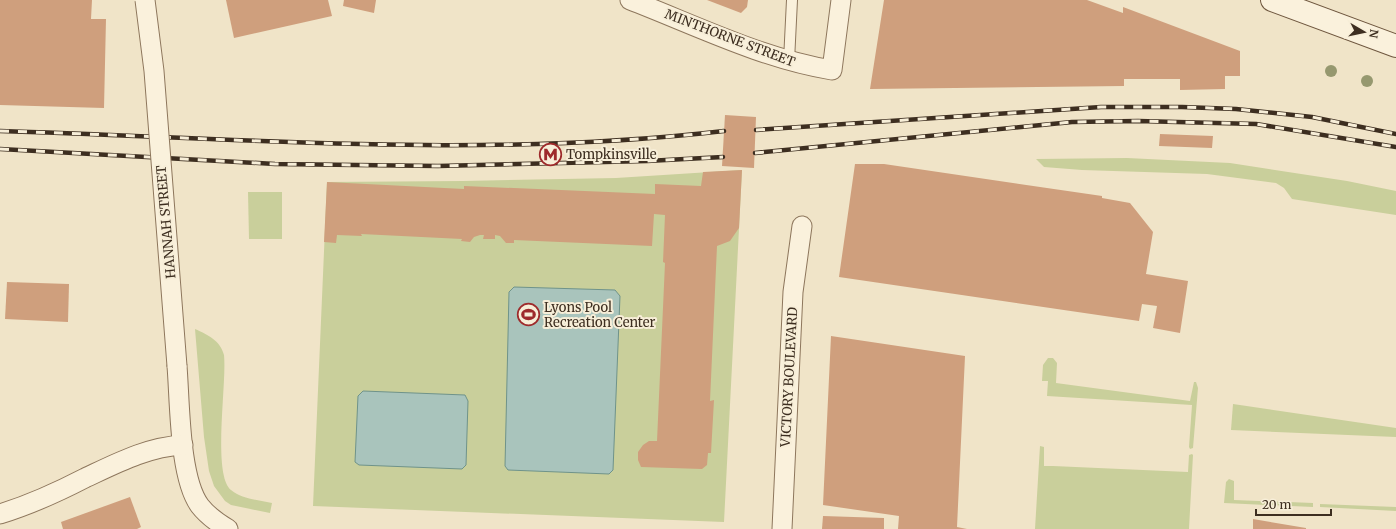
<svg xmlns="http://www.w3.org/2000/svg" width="1396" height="529" font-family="Merriweather,serif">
<rect width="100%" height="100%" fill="#f0e4c8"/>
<g fill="#c9cf9b">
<polygon points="1127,158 1230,163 1347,181 1396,191 1396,215 1292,199 1284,188 1276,183 1207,174 1082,170 1044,167 1036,159"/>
<polygon points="742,170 724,522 313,506 327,182 463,181 616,178"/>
<polygon points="248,192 282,192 282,239 249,239"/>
<path d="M195,329c13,6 25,11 29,26 3,29 -12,119 7,135 11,9 27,10 41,13l-2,10 -39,-8 -6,-4 -11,-15 -5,-15 -5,-34z"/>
<polygon points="1048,358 1053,358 1057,363 1056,383 1190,401 1194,382 1196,382 1198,388 1193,448 1190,449 1189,447 1192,405 1047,396 1048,381 1042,381 1043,365"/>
<polygon points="1233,404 1396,428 1396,437 1231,430"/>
<polygon points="1040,446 1044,447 1044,466 1053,466 1188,472 1189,455 1192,454 1193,455 1189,529 1035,529"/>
<polygon points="1229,479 1234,481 1234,500 1313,503 1313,507 1224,503 1226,482"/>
<polygon points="1320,504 1396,507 1396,511 1320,507"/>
</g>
<g fill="#a9c4bc" stroke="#6f938a">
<polygon points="514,287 615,290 620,296 613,470 609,474 508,470 505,466 509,292"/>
<polygon points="363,391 465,395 468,401 466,465 462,469 359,465 355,462 358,396"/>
</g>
<g fill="#cf9f7d">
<polygon points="0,0 92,0 91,19 106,19 104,108 0,105"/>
<polygon points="226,0 328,0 332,16 234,38"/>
<polygon points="344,0 376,0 374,13 343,6"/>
<polygon points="707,0 748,0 747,7 741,13"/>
<polygon points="884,0 1087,0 1123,13 1123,7 1240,51 1240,76 1225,76 1225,89 1180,90 1180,79 1124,79 1124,86 870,89"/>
<polygon points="725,115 756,117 754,168 722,166"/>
<polygon points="1160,134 1213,136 1212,148 1159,146"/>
<polygon points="855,164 884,164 1102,196 1102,198 1130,203 1153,232 1146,274 1188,281 1180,333 1153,328 1157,306 1142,304 1139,321 839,277"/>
<polygon points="742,170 739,228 730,241 717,246 710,401 714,400 711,453 708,453 707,465 702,469 641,467 638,460 638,452 643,445 649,441 657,441 665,263 663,262 665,215 654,214 652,246 514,240 514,243 506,243 500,236 495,235 495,239 483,239 484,235 480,235 474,237 470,242 461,241 462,239 361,234 362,236 337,235 336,243 324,242 327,182 464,189 464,186 655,194 655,184 701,186 703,172"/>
<polygon points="7,282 69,284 68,322 5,319"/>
<polygon points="831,336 965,356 957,527 967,529 898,529 899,516 823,505"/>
<polygon points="130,497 141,527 137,529 63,529 61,522"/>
<polygon points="823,516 884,518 884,529 822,529"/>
<polygon points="1253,519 1306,528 1306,529 1253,529"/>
</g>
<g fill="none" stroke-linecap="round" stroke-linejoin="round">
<defs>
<polyline id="service" points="789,61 792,0"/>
<g id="minor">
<path d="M630,0c65,25 133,59 202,70l9,-70"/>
<path d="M177,366c3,36 2,112 23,140 7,9 18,17 28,23"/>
<path d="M0,514c29,-9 58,-22 85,-36 32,-15 62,-31 98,-33"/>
<polyline points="782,529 793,292 802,226"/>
</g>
<polyline id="secondary" points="1272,0 1396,46"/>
</defs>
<use href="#service" stroke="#8d765c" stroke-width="12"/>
<use href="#minor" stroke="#8d765c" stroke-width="21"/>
<use href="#secondary" stroke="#6f573f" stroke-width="24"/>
<use href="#service" stroke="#faf1dc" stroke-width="10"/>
<use href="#minor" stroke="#faf1dc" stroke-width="19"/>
<use href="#secondary" stroke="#faf1dc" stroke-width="22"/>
<defs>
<g id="rail">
<polyline points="756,130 1101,107 1182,107 1236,109 1312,117 1396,134"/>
<path d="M0,131c241,7 484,28 724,0"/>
<polyline points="0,149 275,164 438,166 647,161 723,157"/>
<polyline points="755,153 1072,122 1138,121 1256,124 1396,147"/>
</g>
</defs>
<use href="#rail" stroke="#3d2e20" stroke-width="4.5"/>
<use href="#rail" stroke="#f7eed8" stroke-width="3" stroke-dasharray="9" stroke-linecap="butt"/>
<defs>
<polyline id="minor-bridge" points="145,0 154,71 177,366"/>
</defs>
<use href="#minor-bridge" stroke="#8d765c" stroke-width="21" stroke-linecap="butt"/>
<use href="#minor-bridge" stroke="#faf1dc" stroke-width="19"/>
</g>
<g fill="#96986f">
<circle cx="1331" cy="71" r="6"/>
<circle cx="1367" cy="81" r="6"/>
</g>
<defs>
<symbol id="metro-ring" viewBox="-11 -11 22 22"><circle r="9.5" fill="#f7eed8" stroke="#9e2a2b" stroke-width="1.5"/><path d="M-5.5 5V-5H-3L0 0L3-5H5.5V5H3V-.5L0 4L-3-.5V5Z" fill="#9e2a2b"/></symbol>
<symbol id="stadium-ring" viewBox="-11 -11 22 22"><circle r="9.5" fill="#f7eed8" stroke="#9e2a2b" stroke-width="1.5"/><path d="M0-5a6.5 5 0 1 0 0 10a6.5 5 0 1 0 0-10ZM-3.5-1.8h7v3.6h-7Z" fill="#9e2a2b"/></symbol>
</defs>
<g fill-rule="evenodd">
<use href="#metro-ring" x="538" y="142" width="25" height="25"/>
<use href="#stadium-ring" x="516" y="302" width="25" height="25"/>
</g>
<g text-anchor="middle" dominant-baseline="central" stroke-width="4" stroke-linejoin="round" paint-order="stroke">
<g font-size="13" fill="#3d2e20" stroke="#f7eed8">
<text transform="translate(730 38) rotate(21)">MINTHORNE STREET</text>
<text transform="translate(166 222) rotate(-95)">HANNAH STREET</text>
<text transform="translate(789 377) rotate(-87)">VICTORY BOULEVARD</text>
</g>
<g font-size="13" fill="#3d2e20" stroke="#f7eed8" text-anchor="start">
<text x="566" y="154">Tompkinsville</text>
<text x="544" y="307">Lyons Pool<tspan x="544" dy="15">Recreation Center</tspan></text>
</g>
</g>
<g transform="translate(1364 32) rotate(99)" stroke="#f7eed8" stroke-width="3" paint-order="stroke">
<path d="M0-3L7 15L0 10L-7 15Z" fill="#3d2e20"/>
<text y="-6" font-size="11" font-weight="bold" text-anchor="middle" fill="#3d2e20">N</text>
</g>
<path d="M1256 509v6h75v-6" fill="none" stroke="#3d2e20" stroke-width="2"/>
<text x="1262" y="509" font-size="12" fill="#3d2e20" stroke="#f7eed8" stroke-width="3" paint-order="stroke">20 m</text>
</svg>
